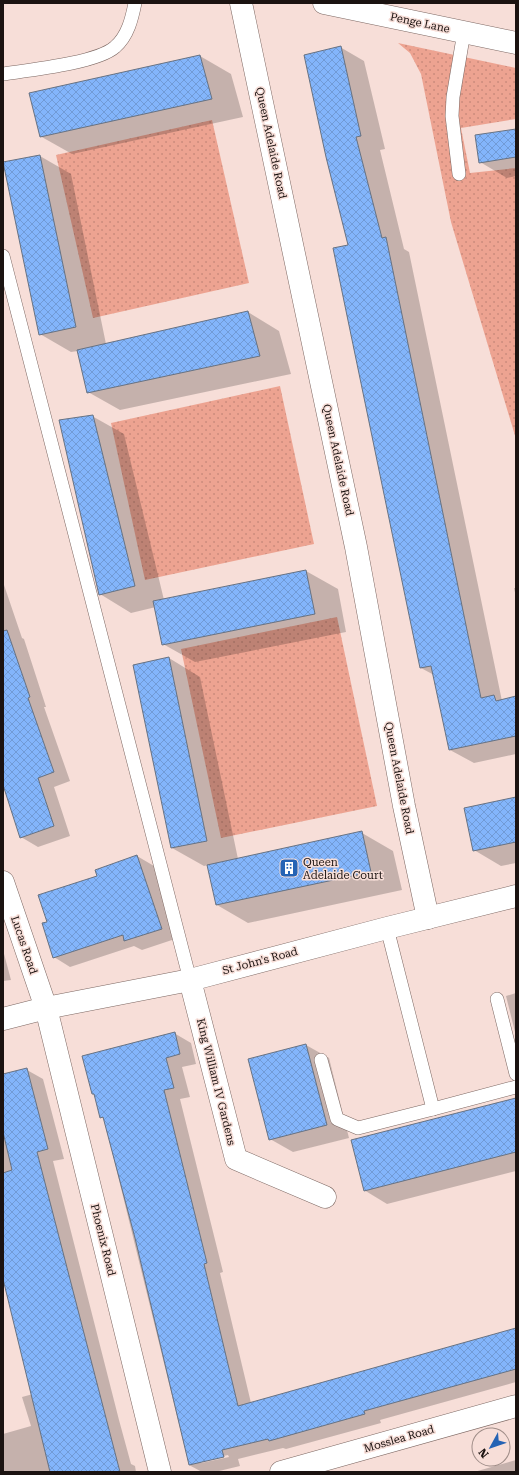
<svg xmlns="http://www.w3.org/2000/svg" width="519" height="1475" font-family="'Roboto Serif',serif">
<defs>
<pattern id="grass-dots" width="8" height="8" patternUnits="userSpaceOnUse"><rect width="8" height="8" fill="#eda391"/><path d="M2 2h.1M6 6h.1" fill="none" stroke="#cb8b7c" stroke-width="1.8" stroke-linecap="round"/></pattern>
<pattern id="building-cross-hatch" width="8" height="8" patternUnits="userSpaceOnUse"><rect width="8" height="8" fill="#83b5fb"/><path d="M0 0l8 8M0 8l8-8" fill="none" stroke="#719bd6"/></pattern>
</defs>
<rect width="100%" height="100%" fill="#f7ded8"/>
<g fill="url(#grass-dots)">
<polygon points="398,43 516,68 516,119 461,128 470,173 516,168 516,439 451,222 421,74 410,53"/>
<polygon points="212,120 249,283 93,318 56,155"/>
<polygon points="280,386 314,544 145,580 111,423"/>
<polygon points="337,617 377,806 221,838 181,649"/>
</g>
<g fill="#0003" fill-rule="evenodd">
<polygon points="340,47 364,61 385,149 380,150 404,249 409,252 502,701 516,697 516,754 474,763 450,750 434,675 421,668 349,246"/>
<polygon points="200,56 231,74 243,117 72,154 40,136"/>
<polygon points="516,130 516,176 507,178 480,162"/>
<polygon points="40,156 71,174 106,344 248,312 279,331 291,374 120,410 88,392 78,351 71,352 40,334"/>
<polygon points="92,416 124,434 164,600 306,571 338,589 346,632 195,662 163,644 156,607 131,613 100,594"/>
<polygon points="3,582 22,638 24,639 46,707 44,707 70,781 54,787 70,836 38,847 21,837 3,783"/>
<polygon points="514,588 516,588 516,597"/>
<polygon points="169,658 200,677 238,859 362,833 393,851 402,890 248,923 217,905 208,865 204,866 172,848"/>
<polygon points="516,798 516,863 501,866 474,850"/>
<polygon points="137,856 154,866 178,938 142,950 134,946 70,967 54,957 48,922"/>
<polygon points="3,950 11,980 3,981"/>
<polygon points="516,993 516,1036 506,996"/>
<path d="M174,1033l17,10 5,21 -14,3 8,30 -10,2 43,173 -3,1 31,130 265,-74v53l-136,38 1,3 -95,26 -3,-1 -45,11 2,7 -25,6h-13l-13,-7 -85,-346 -3,-2 -5,-21 -3,-2zM228,1455l1,2 -28,6v-2z"/>
<polygon points="306,1045 329,1058 349,1138 293,1152 270,1139"/>
<polygon points="27,1070 43,1079 64,1159 53,1161 119,1420 131,1464 135,1466 136,1472 3,1472 3,1434 31,1426 22,1397 33,1394 3,1275 3,1075"/>
<polygon points="516,1105 516,1171 387,1204 364,1190"/>
<polygon points="516,1460 516,1472 474,1472"/>
</g>
<g fill="url(#building-cross-hatch)" stroke="#677282">
<polygon points="341,46 361,136 356,137 382,238 386,237 481,698 494,695 496,701 516,696 516,736 449,750 431,666 420,668 333,248 348,245 326,157 304,55"/>
<polygon points="200,55 212,99 40,137 29,93"/>
<polygon points="516,129 516,157 479,163 475,135"/>
<polygon points="40,155 76,327 39,335 3,162"/>
<polygon points="248,311 260,356 87,393 77,350"/>
<polygon points="93,415 135,586 99,595 59,420"/>
<polygon points="306,570 315,614 162,645 153,601"/>
<polygon points="7,630 30,697 28,698 54,772 38,778 54,826 20,838 3,785 3,631"/>
<polygon points="169,657 207,841 171,848 133,665"/>
<polygon points="516,797 516,842 473,851 464,808"/>
<polygon points="362,831 371,872 216,905 207,865"/>
<polygon points="137,855 162,929 124,941 123,935 53,958 42,923 47,922 38,895 97,876 95,870"/>
<polygon points="175,1032 180,1054 166,1058 174,1088 164,1090 207,1263 204,1264 238,1406 516,1328 516,1369 364,1411 365,1414 269,1441 268,1439 222,1450 224,1457 189,1465 135,1238 103,1117 100,1118 94,1094 92,1094 82,1056"/>
<polygon points="306,1044 327,1125 269,1140 248,1059"/>
<polygon points="27,1068 48,1149 37,1152 120,1472 50,1472 3,1279 3,1173 12,1170 3,1132 3,1074"/>
<polygon points="516,1098 516,1152 364,1191 351,1140"/>
</g>
<g fill="none" stroke-linecap="round" stroke-linejoin="round">
<defs>
<g id="service">
<path d="M3,74c27,-4 94,-11 112,-27 13,-11 17,-29 20,-44"/>
<polyline points="459,174 452,116 453,97 464,32"/>
<polyline points="3,256 190,980"/>
<polyline points="497,999 516,1074"/>
<polyline points="321,1060 337,1119 358,1128 433,1109 387,928"/>
<polyline points="433,1109 516,1087"/>
</g>
<g id="minor">
<polyline points="241,3 356,547 404,806 428,918"/>
<polyline points="3,882 46,1008 160,1472"/>
<polyline points="190,980 236,1159 325,1197"/>
<polyline points="3,1019 46,1008 190,980 387,928 516,896"/>
<polyline points="281,1472 516,1406"/>
</g>
<polyline id="tertiary" points="324,3 516,43"/>
</defs>
<use href="#service" stroke="#7d6863" stroke-width="14"/>
<use href="#minor" stroke="#7d6863" stroke-width="23"/>
<use href="#tertiary" stroke="#7d6863" stroke-width="23"/>
<use href="#service" stroke="#fff" stroke-width="13"/>
<use href="#minor" stroke="#fff" stroke-width="22"/>
<use href="#tertiary" stroke="#fff" stroke-width="22"/>
</g>
<defs>
<symbol id="building-square" viewBox="-11 -11 22 22"><rect x="-9" y="-9" width="18" height="18" rx="4" fill="#2563b4" stroke="#f7ded8"/><path d="M-4-6H4V6H1V3H-1V6H-4ZM-2.5-4.3h1.7v1.8h-1.7ZM.8-4.3h1.7v1.8H.8ZM-2.5-1h1.7V.8h-1.7ZM.8-1h1.7V.8H.8Z" fill="#fff"/></symbol>
</defs>
<g fill-rule="evenodd">
<use href="#building-square" x="278" y="857" width="22" height="22"/>
</g>
<g text-anchor="middle" dominant-baseline="central" stroke-width="3" stroke-linejoin="round" paint-order="stroke">
<g font-size="11" fill="#1b1311" stroke="#f7ded8">
<text transform="translate(420 23) rotate(12)">Penge Lane</text>
<text transform="translate(271 143) rotate(78)">Queen Adelaide Road</text>
<text transform="translate(338 460) rotate(78)">Queen Adelaide Road</text>
<text transform="translate(399 778) rotate(79)">Queen Adelaide Road</text>
<text transform="translate(24 945) rotate(71)">Lucas Road</text>
<text transform="translate(260 961) rotate(-15)">St John's Road</text>
<text transform="translate(216 1082) rotate(76)">King William IV Gardens</text>
<text transform="translate(103 1240) rotate(76)">Phoenix Road</text>
<text transform="translate(399 1439) rotate(-16)">Mosslea Road</text>
</g>
<g font-size="11" fill="#1b1311" stroke="#f7ded8" text-anchor="start">
<text x="303" y="862">Queen<tspan x="303" dy="13">Adelaide Court</tspan></text>
</g>
</g>
<rect width="519" height="1475" fill="none" stroke="#1b1311" stroke-width="8"/>
<g transform="translate(491 1447) rotate(230)"><circle r="19" fill="#f7ded8" stroke="#9f8d88"/>
<path d="M0-3L7 15L0 10L-7 15Z" fill="#2563b4"/>
<text y="-6" font-size="11" font-weight="bold" text-anchor="middle" fill="#1b1311">N</text>
</g>
</svg>
